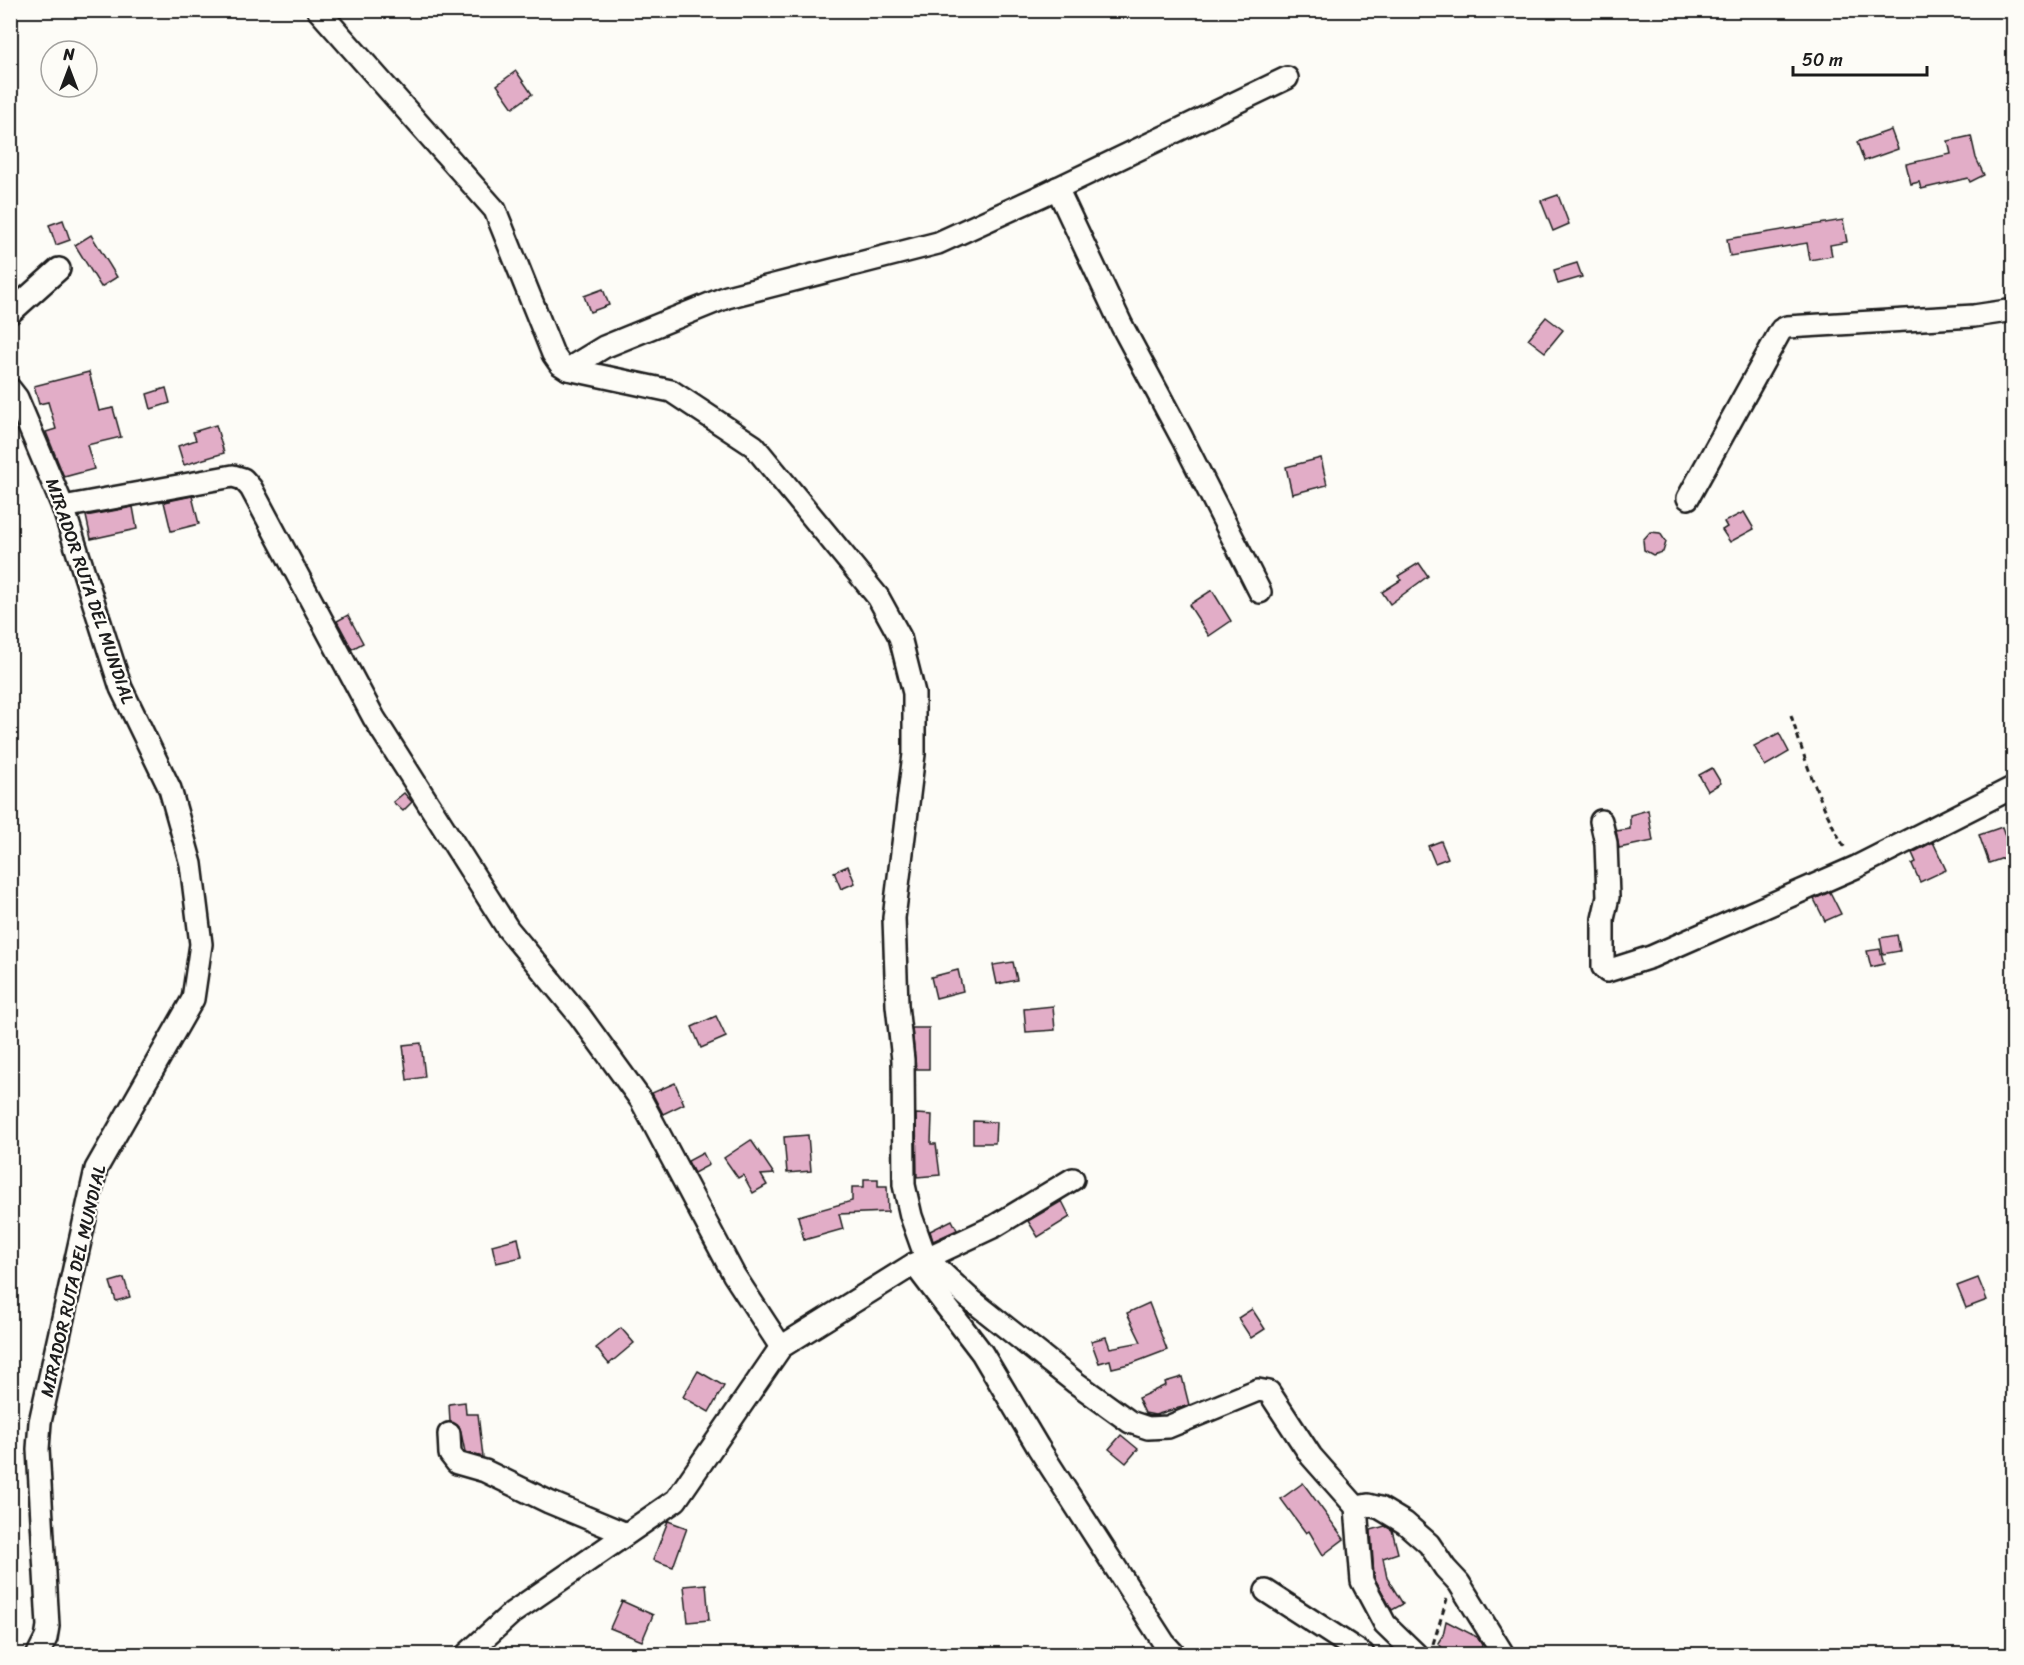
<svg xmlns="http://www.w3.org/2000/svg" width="2024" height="1665" font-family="Sriracha,sans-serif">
<rect width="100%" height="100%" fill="#fdfcf7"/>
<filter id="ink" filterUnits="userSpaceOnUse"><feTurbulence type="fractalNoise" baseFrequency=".0167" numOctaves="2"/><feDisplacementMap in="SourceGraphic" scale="12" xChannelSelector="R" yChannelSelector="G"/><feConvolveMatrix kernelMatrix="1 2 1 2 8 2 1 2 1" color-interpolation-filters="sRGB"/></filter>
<g filter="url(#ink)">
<g fill="#e2adc7" stroke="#1c1c1c" stroke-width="1.5">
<polygon points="516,71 532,94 513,108 497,85"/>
<polygon points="1891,130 1898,149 1864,161 1857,142"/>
<polygon points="1971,136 1976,158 1984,175 1970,182 1968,178 1921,189 1919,182 1911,184 1906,164 1951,154 1948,141"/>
<polygon points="1558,195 1569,224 1553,231 1541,201"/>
<polygon points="63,220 70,240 56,245 49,225"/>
<polygon points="1843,220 1847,242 1830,245 1832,256 1810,260 1807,243 1730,256 1727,239"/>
<polygon points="91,235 117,277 101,287 75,245"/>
<polygon points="1577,263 1582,277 1558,284 1554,270"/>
<polygon points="603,289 609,305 590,312 584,296"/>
<polygon points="1546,317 1563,330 1545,352 1528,339"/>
<polygon points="89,372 99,411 113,408 121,437 87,445 94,469 64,477 46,432 56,429 48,402 39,404 34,386"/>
<polygon points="166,388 170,403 151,409 147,394"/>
<polygon points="216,425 224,453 184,465 178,446 196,440 193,432"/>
<polygon points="1321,458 1327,485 1292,494 1286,467"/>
<polygon points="192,496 199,524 171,531 164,502"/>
<polygon points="133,507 137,529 91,539 86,516"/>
<polygon points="1744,512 1754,529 1730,542 1722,530 1727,527 1724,522"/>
<polygon points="1650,532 1660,533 1666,542 1663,552 1653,555 1644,550 1643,540"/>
<polygon points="1419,563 1428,576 1390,604 1382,592 1401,580 1398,576"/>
<polygon points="1212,590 1231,621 1209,636 1189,605"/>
<polygon points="348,615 363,643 352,649 337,621"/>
<polygon points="1779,733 1789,752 1765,766 1754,746"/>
<polygon points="1712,768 1721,783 1708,791 1699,775"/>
<polygon points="404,793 412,802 403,811 393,802"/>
<polygon points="1648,810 1653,841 1619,848 1616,831 1630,829 1630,815"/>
<polygon points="2002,827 2012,855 1989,863 1979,835"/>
<polygon points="1441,841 1448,858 1435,863 1428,846"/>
<polygon points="1933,842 1946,870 1920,882 1912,864 1916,862 1912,853"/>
<polygon points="848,866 855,883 841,889 834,872"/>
<polygon points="1830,892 1841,914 1825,921 1814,899"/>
<polygon points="1897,935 1900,951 1883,954 1880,938"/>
<polygon points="1880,949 1884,964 1871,967 1867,951"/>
<polygon points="1013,962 1017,980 997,984 993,965"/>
<polygon points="958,970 963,991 936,998 931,977"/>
<polygon points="1053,1006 1055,1030 1026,1032 1024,1009"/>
<polygon points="716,1016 726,1037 701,1048 692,1027"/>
<polygon points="912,1028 929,1028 929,1069 916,1069"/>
<polygon points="421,1043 425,1077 407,1080 403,1045"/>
<polygon points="675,1083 684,1104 663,1114 652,1093"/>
<polygon points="916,1114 932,1115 931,1144 936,1144 940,1175 917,1177"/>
<polygon points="973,1121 996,1122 995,1143 973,1143"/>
<polygon points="808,1135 811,1171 787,1173 784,1137"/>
<polygon points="751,1140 774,1174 761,1175 767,1185 753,1193 743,1175 738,1178 724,1158"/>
<polygon points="703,1153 709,1165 694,1173 688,1161"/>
<polygon points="864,1179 878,1179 878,1186 887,1186 888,1212 839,1214 843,1229 804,1240 798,1216 852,1201 852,1187 864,1187"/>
<polygon points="1062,1201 1070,1217 1038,1237 1028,1221"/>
<polygon points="952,1220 957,1230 933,1241 930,1231"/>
<polygon points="518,1238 522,1257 496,1263 492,1245"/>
<polygon points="124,1278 130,1297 116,1301 110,1282"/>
<polygon points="1978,1278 1987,1300 1966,1308 1957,1286"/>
<polygon points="1149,1303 1167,1350 1133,1363 1112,1368 1110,1360 1099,1363 1091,1341 1106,1337 1110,1348 1141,1342 1127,1313"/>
<polygon points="1252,1309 1265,1329 1251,1338 1238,1318"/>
<polygon points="621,1328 634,1343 609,1364 596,1348"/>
<polygon points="698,1371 724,1386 709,1412 683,1397"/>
<polygon points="1182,1377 1189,1405 1155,1415 1145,1413 1138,1398 1166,1385 1165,1382"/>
<polygon points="465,1402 466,1414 478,1414 483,1457 465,1452 460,1428 450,1422 449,1404"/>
<polygon points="1121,1435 1138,1449 1126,1463 1109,1449"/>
<polygon points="1303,1483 1344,1539 1323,1555 1309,1531 1306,1533 1281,1499"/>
<polygon points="668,1521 687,1528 673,1567 653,1560"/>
<polygon points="1385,1526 1392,1530 1398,1553 1383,1558 1387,1578 1403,1604 1392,1610 1374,1577 1371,1530"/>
<polygon points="706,1584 709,1620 688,1622 684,1586"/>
<polygon points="622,1601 653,1615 642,1641 610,1628"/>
<polygon points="1446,1621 1477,1637 1482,1645 1480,1654 1448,1654 1438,1643 1443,1635"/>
</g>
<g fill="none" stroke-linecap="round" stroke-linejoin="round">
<defs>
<g id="minor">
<polyline points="318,10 495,210 553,354 560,364 568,369 671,391 754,446 878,597 900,637 914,693 914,754 894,918 897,1005 903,1060 904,1185 911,1216 926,1258 969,1298 1076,1383 1130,1422 1148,1428 1168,1427 1258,1390 1269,1392 1311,1456 1356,1507 1362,1581 1385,1624 1416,1654"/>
<polyline points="1057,188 1122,326 1182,438 1260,592"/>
<polyline points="10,313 59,269"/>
<polyline points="568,369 604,347 727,297 938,243 1043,195 1287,78"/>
<polyline points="10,389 17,398 63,507 121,688 170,789 191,864 201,944 193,999 96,1169 40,1422 38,1449 48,1626 46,1638 38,1654"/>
<polyline points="1688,498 1781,330 1787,327 1974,316 2014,310"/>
<polyline points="63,507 233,476 243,479 251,488 374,718 508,929 580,1016 641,1100 734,1275 781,1347"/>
<polyline points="1601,821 1606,843 1608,897 1603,919 1603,967 1607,971 1651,957 1856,867 2014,787"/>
<polyline points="914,1264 982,1353 1038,1447 1164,1643 1174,1654"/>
<polyline points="449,1434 450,1454 457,1463 485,1471 549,1502 626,1534"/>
<polyline points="1356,1507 1368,1505 1380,1508 1405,1523 1429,1544 1445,1568 1459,1583 1503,1654"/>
<polyline points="1266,1591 1363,1654"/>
<polyline points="467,1654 512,1613 676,1500 781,1347 914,1264 995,1226 1073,1179"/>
</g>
</defs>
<use href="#minor" stroke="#1c1c1c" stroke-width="26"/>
<g stroke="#1c1c1c" stroke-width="3" stroke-dasharray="6 4.5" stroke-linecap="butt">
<path d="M1791,715c15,49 29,90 55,135"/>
<polyline points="1433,1644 1447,1599"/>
</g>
<use href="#minor" stroke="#fdfcf7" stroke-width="21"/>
</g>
</g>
<g text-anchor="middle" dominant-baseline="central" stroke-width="4.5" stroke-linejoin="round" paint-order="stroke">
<g font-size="18" fill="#1c1c1c" stroke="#fdfcf7">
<text transform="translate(90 591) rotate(71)">MIRADOR RUTA DEL MUNDIAL</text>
<text transform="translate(73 1281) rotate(-77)">MIRADOR RUTA DEL MUNDIAL</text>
</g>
</g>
<rect width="2024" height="1665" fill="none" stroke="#fdfcf7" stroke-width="36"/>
<rect x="18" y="18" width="1988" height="1629" fill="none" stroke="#1c1c1c" stroke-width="2" filter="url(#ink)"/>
<g transform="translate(69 69)"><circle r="28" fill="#fdfcf7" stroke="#a3a29f" stroke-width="1.5"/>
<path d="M0-4.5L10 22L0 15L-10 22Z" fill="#1c1c1c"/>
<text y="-9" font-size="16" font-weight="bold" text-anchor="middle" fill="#1c1c1c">N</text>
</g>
<path d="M1793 66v9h134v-9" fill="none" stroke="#1c1c1c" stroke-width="3"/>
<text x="1802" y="66" font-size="18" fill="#1c1c1c" stroke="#fdfcf7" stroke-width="4.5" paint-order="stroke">50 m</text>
</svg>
